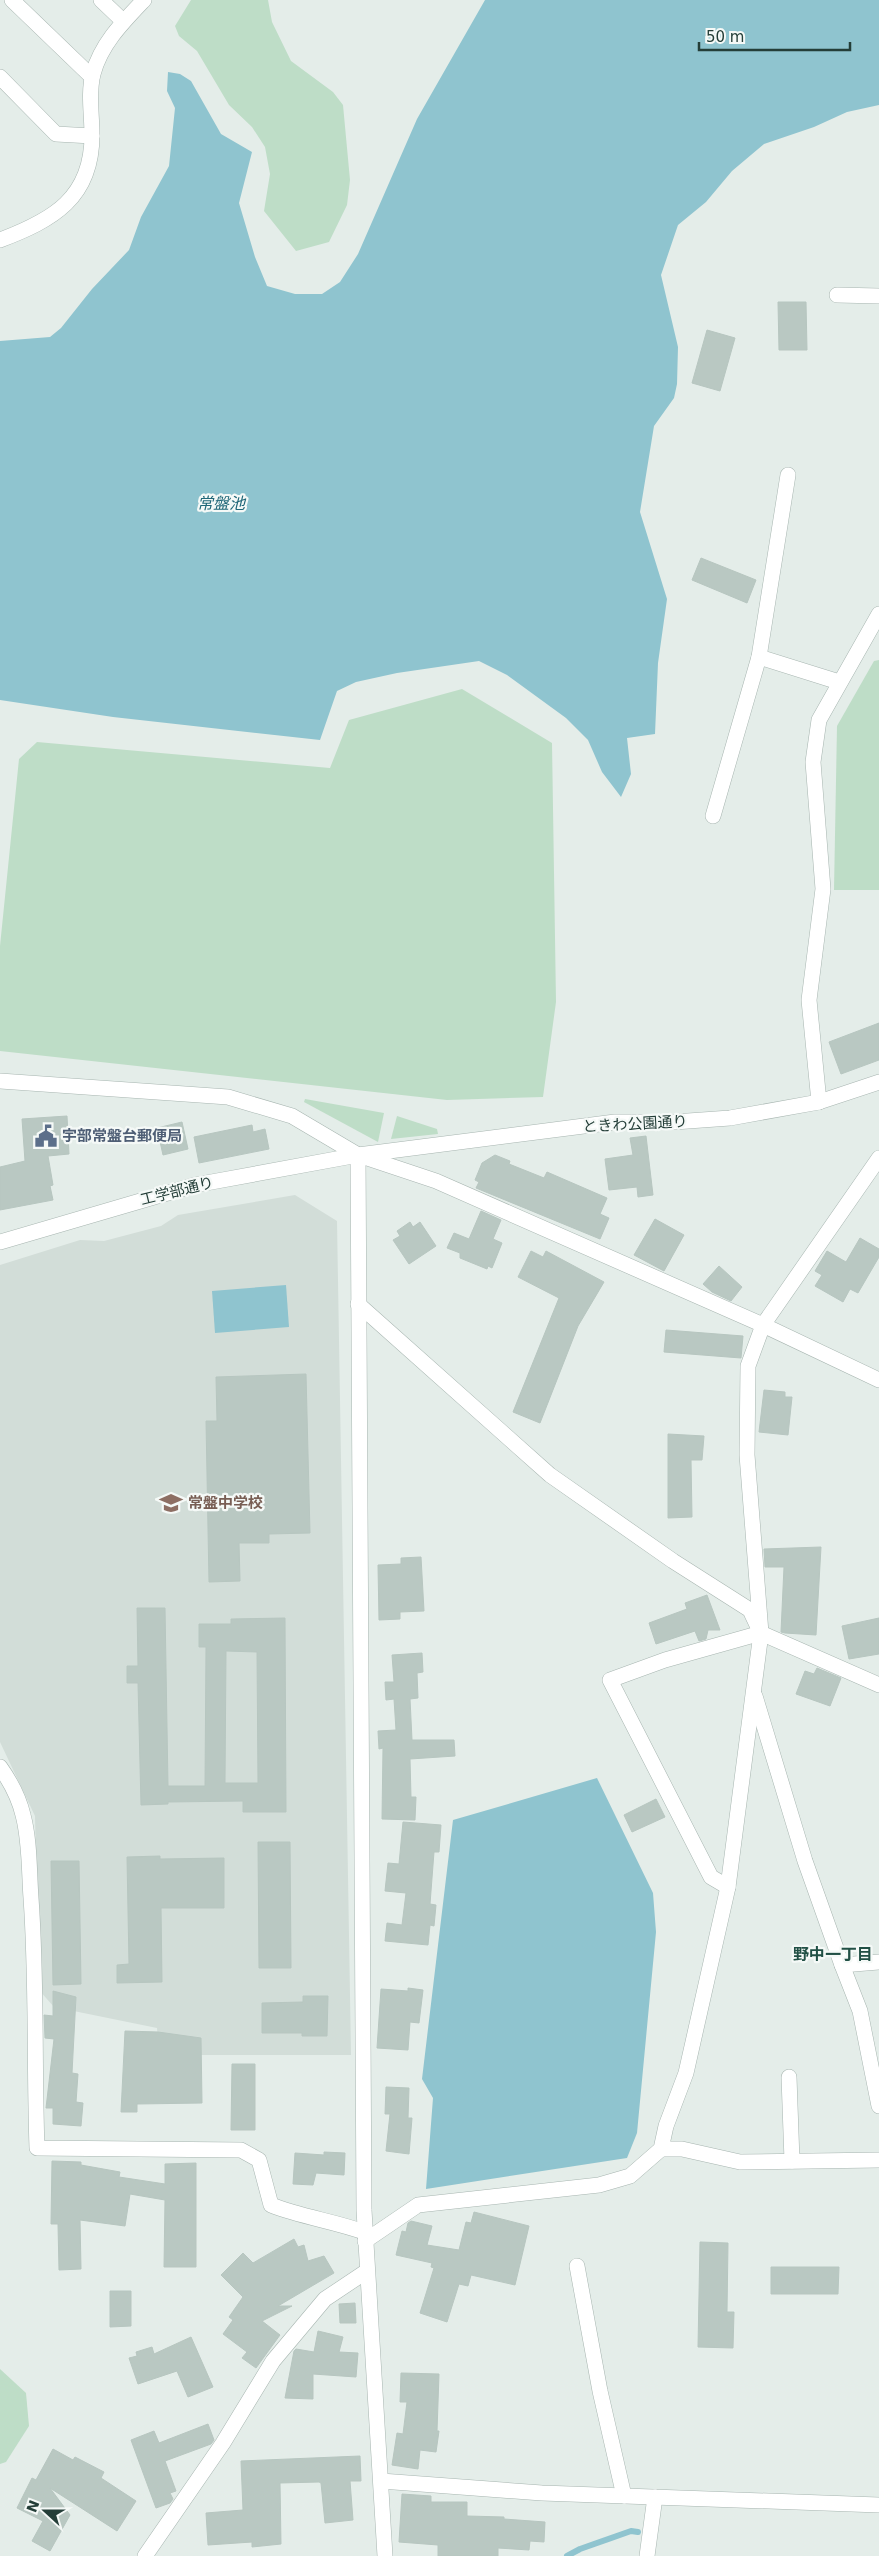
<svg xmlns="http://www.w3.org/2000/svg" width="879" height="2556" font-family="'DejaVu Sans','Noto Sans JP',sans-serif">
<rect width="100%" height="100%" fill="#e4ede9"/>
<polygon fill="#d2ddd8" points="295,1195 337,1221 351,2055 159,2055 157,2028 54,2007 39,1990 35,1816 0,1742 0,1265 80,1240 104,1241 161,1226 178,1215"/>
<g fill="#beddc7">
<polygon points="191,0 268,0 272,22 291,61 333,92 343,105 350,180 347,205 329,242 296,251 264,211 270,174 265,147 252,127 229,105 197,51 179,36 175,26"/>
<polygon points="879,660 879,890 834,890 837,726 874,661"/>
<polygon points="462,689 552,743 556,1002 543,1097 447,1100 0,1051 0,946 19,759 37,742 330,768 349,720"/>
<polygon points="305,1099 384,1113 378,1142 304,1102"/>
<polygon points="397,1116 437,1129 438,1134 391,1139"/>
<polygon points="0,2369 26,2393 29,2426 6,2462 0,2464"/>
</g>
<g fill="#8fc4cf">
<polygon points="485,0 879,0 879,105 847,112 814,127 764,144 732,171 706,202 678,225 661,275 678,347 677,384 674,398 654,426 640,512 667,599 658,663 655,734 627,738 631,774 621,797 602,772 588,740 566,718 507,675 479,661 397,673 356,682 337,691 320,740 113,717 0,700 0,341 50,337 61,328 92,289 129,250 141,217 169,166 175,108 167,91 168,72 180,74 191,81 221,134 252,152 239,203 255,257 267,286 295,294 322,294 340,282 358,254 417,119"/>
<polygon points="286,1285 289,1327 215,1333 212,1291"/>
<polygon points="597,1778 653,1893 656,1932 637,2133 627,2158 426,2189 433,2098 422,2079 453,1820"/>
</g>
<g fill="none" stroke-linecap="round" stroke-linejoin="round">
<polyline stroke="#8fc4cf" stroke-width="6" points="567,2556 580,2549 631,2531 638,2532"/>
</g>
<g fill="#b9c8c2" stroke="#b7c6c0" fill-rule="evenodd">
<polygon points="778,302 806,302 807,350 779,350"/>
<polygon points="707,330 735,338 720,391 692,383"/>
<polygon points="701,558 756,580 747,603 692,580"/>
<polygon points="879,1023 879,1060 841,1074 829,1042"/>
<polygon points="67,1116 69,1154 48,1156 53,1185 50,1186 53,1200 0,1210 0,1167 25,1161 22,1119"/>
<polygon points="182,1122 188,1149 163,1155 157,1128"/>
<polygon points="252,1125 253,1132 265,1129 269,1149 199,1163 194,1137"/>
<polygon points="646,1136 653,1195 638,1197 637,1187 609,1190 605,1159 633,1155 630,1138"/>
<polygon points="495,1155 510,1161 509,1164 544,1178 547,1172 607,1198 600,1214 609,1218 600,1239 476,1188 479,1182 475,1180 482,1163"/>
<polygon points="481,1211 501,1220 493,1239 502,1243 492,1268 488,1266 487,1269 460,1258 460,1253 447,1248 454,1233 469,1239"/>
<polygon points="655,1219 684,1235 664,1271 634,1255"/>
<polygon points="410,1222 413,1227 420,1222 436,1246 409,1264 393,1240 400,1236 397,1231"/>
<polygon points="860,1238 879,1249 879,1257 858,1293 850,1289 843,1302 815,1286 822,1275 815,1271 827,1251 846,1262"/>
<polygon points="531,1251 543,1257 546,1251 604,1282 578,1326 540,1423 513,1412 559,1298 518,1277"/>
<polygon points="719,1266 742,1287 731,1301 712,1292 703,1284"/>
<polygon points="666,1330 743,1336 741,1358 664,1352"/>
<polygon points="306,1374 310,1533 269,1534 269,1543 239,1543 240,1581 209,1582 206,1421 217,1421 216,1377"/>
<polygon points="764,1390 785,1392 785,1397 792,1397 788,1435 759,1432"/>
<polygon points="668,1434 704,1436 702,1460 691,1460 692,1517 668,1518"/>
<polygon points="821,1547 816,1635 785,1633 781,1632 784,1567 765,1567 764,1549"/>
<polygon points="421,1557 424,1611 400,1612 400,1619 379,1620 378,1565 401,1564 401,1558"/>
<polygon points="707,1595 720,1630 708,1630 706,1639 699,1641 695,1631 656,1644 649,1623 687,1609 685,1603"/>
<path d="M137,1608h28l3,178h37l1,-139h-7v-23h32v-5l54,-1 1,194h-43v-11l-75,1v2l-27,1 -3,-122h-11v-17h11zM226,1651l31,1 1,131h-33z"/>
<polygon points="879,1618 879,1654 849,1659 842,1626"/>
<polygon points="422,1653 423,1672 417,1673 418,1698 410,1699 412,1740 454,1740 455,1756 410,1759 411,1797 416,1797 415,1820 382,1819 383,1748 379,1749 378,1731 396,1730 394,1699 386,1700 385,1682 394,1682 392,1655"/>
<polygon points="817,1668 841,1678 830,1706 796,1694 805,1671 814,1674"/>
<polygon points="656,1799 665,1817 632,1832 624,1815"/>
<polygon points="403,1822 441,1825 439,1852 434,1852 430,1904 436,1905 434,1926 430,1925 428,1945 385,1941 387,1923 402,1925 406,1893 385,1891 388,1863 399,1864"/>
<polygon points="258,1842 290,1842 291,1968 259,1968"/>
<polygon points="160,1856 160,1859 224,1858 224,1908 161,1908 162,1982 117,1983 117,1965 129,1964 127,1857"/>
<polygon points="51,1861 79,1861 81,1984 53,1985"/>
<polygon points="408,1988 423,1990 419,2023 410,2022 408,2050 377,2048 381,1989 408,1991"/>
<polygon points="53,1991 76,1997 72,2073 78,2074 76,2102 83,2103 81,2126 53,2124 53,2108 46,2108 54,2039 45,2038 44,2015 53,2016"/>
<polygon points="303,1996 328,1996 327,2036 302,2036 302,2033 262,2033 262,2003 303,2002"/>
<polygon points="125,2031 158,2032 201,2038 202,2103 137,2104 137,2112 121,2112"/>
<polygon points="232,2064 255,2064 255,2130 231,2130"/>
<polygon points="386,2087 409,2088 408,2118 412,2118 409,2154 386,2151 390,2114 385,2114"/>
<polygon points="324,2152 345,2153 344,2175 316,2173 313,2185 293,2184 295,2153 324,2155"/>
<polygon points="52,2161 81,2162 81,2165 120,2172 119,2177 165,2184 165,2164 196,2163 196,2267 164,2267 165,2200 130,2194 125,2226 80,2220 81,2269 59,2270 58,2224 51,2224"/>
<polygon points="474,2212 529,2226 515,2285 471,2275 468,2286 459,2284 447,2322 420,2313 434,2268 431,2267 432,2263 396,2255 402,2231 406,2232 408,2223 411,2221 432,2226 427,2245 459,2250 466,2222 471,2223"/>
<polygon points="294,2239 298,2247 304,2245 308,2261 324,2256 334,2273 278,2306 292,2306 262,2321 280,2335 256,2368 242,2358 247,2352 223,2334 233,2320 229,2317 243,2297 221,2275 243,2253 253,2263"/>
<polygon points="700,2242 728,2243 727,2312 734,2312 733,2348 698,2347"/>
<polygon points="771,2267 839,2267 838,2294 771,2294"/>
<polygon points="110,2291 131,2291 131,2326 110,2327"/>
<polygon points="355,2303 356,2323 340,2323 339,2304"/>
<polygon points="318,2331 343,2337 339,2352 358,2353 356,2377 313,2374 313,2399 285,2398 294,2351 296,2349 314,2352"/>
<polygon points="191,2337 213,2387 188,2397 177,2371 138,2384 129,2358 137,2356 136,2352 152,2347 154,2354"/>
<polygon points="401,2373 439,2374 437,2431 439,2431 436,2452 420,2450 418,2469 392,2465 397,2433 403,2434 407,2402 400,2402"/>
<polygon points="208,2424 214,2440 211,2444 165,2461 176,2491 170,2493 173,2499 170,2503 156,2508 131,2440 154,2431 159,2443"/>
<polygon points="53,2449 73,2460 75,2457 104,2472 101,2478 136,2501 117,2531 50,2488 70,2515 50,2551 32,2541 43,2521 17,2508 32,2478 36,2480"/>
<polygon points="360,2456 361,2481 350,2481 353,2520 325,2523 321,2483 319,2482 280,2483 281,2544 252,2547 252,2542 208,2545 206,2513 243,2510 241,2461"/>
<polygon points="402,2494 431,2496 431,2502 467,2502 467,2516 504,2517 504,2519 545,2522 544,2542 530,2541 529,2550 498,2548 498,2556 438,2556 438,2545 399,2542"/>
</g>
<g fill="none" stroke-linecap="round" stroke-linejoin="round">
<defs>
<g id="minor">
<polyline points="12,0 92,77"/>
<polyline points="101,0 123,21"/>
<polyline points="0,77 56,134 92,136"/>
<path d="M0,240c53,-20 92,-42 92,-105 0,-20 -4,-42 1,-61 8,-30 30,-52 51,-74"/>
<polyline points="837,295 879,296"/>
<polyline points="759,657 839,682"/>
<polyline points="713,816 759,657 788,475"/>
<polyline points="819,1102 809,1000 823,889 813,762 819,720 879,614"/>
<polyline points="358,1155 436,1181 763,1325 879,1380"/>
<polyline points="358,1304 550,1475 673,1561 750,1610 758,1627"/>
<polyline points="755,1696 805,1861 842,1965 860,2011 879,2106"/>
<path d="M0,1767c10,14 19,31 23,48 7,26 6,56 8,83 6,83 3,167 6,250l204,2 18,10 12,45c31,12 62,16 93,27"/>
<polyline points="728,1887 711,1877 610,1680 665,1660 761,1633 879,1685"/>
<polyline points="842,1965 879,1962"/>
<polyline points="789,2077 792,2161"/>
<polyline points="661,2149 682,2149 740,2162 879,2160"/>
<polyline points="365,2241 418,2205 599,2185 630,2176 661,2149 666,2126 686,2073 728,1887 761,1633 747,1455 748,1366 763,1325 879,1158"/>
<polyline points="577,2266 600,2391 624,2496"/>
<polyline points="381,2481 542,2493 879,2505"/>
<polyline points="145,2556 223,2443 273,2361 325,2299 367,2271"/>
<polyline points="647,2556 655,2497"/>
</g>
<g id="tertiary">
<polyline points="0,1081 228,1097 292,1116 358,1155"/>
<polyline points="358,1155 364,2210 385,2556"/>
<polyline points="0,1242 195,1185 358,1155 615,1122 674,1122 730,1118 819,1102 879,1082"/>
</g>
</defs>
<use href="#minor" stroke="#a7b5b0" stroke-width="16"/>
<use href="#tertiary" stroke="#a7b5b0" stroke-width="16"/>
<use href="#minor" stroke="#fff" stroke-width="15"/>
<use href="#tertiary" stroke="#fff" stroke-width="15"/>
</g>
<defs>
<symbol id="civic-bare" viewBox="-9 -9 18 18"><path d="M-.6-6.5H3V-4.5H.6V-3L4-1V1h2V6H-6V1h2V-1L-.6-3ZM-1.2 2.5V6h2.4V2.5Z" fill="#5c6f8a" stroke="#f5f9f7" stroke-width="2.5" paint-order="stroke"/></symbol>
<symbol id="school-bare" viewBox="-9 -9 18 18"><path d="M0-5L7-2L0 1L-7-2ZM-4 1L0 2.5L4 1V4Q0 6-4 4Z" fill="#8d6e63" stroke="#f5f9f7" stroke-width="2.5" paint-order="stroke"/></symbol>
</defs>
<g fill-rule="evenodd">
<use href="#civic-bare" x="30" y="1120" width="32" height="32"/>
<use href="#school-bare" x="155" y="1487" width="32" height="32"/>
</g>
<g text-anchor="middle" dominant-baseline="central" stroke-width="4.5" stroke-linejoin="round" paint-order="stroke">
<g font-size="15" fill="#243e38" stroke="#f5f9f7">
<text transform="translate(635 1124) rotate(-3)">ときわ公園通り</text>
<text transform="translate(177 1191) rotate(-14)">工学部通り</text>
</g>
<g font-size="15" font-weight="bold" fill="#4e5e75" stroke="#f5f9f7" text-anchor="start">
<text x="62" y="1136">宇部常盤台郵便局</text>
</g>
<g font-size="15" font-weight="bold" fill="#785e54" stroke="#f5f9f7" text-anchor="start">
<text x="188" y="1503">常盤中学校</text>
</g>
<g font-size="16" font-style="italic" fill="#206778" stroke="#f5f9f7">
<text x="221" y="503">常盤池</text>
</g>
<g font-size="16" font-weight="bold" fill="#215045" stroke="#f5f9f7">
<text x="833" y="1954">野中一丁目</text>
</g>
</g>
<g transform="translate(45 2511) rotate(291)" stroke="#f5f9f7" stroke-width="4" paint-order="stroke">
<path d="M0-4L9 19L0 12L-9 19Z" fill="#243e38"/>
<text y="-8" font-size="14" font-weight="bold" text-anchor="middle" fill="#243e38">N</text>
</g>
<path d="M699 42v8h151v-8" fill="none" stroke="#243e38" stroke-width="2.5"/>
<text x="706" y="42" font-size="15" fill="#243e38" stroke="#f5f9f7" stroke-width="4" paint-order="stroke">50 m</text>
</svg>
